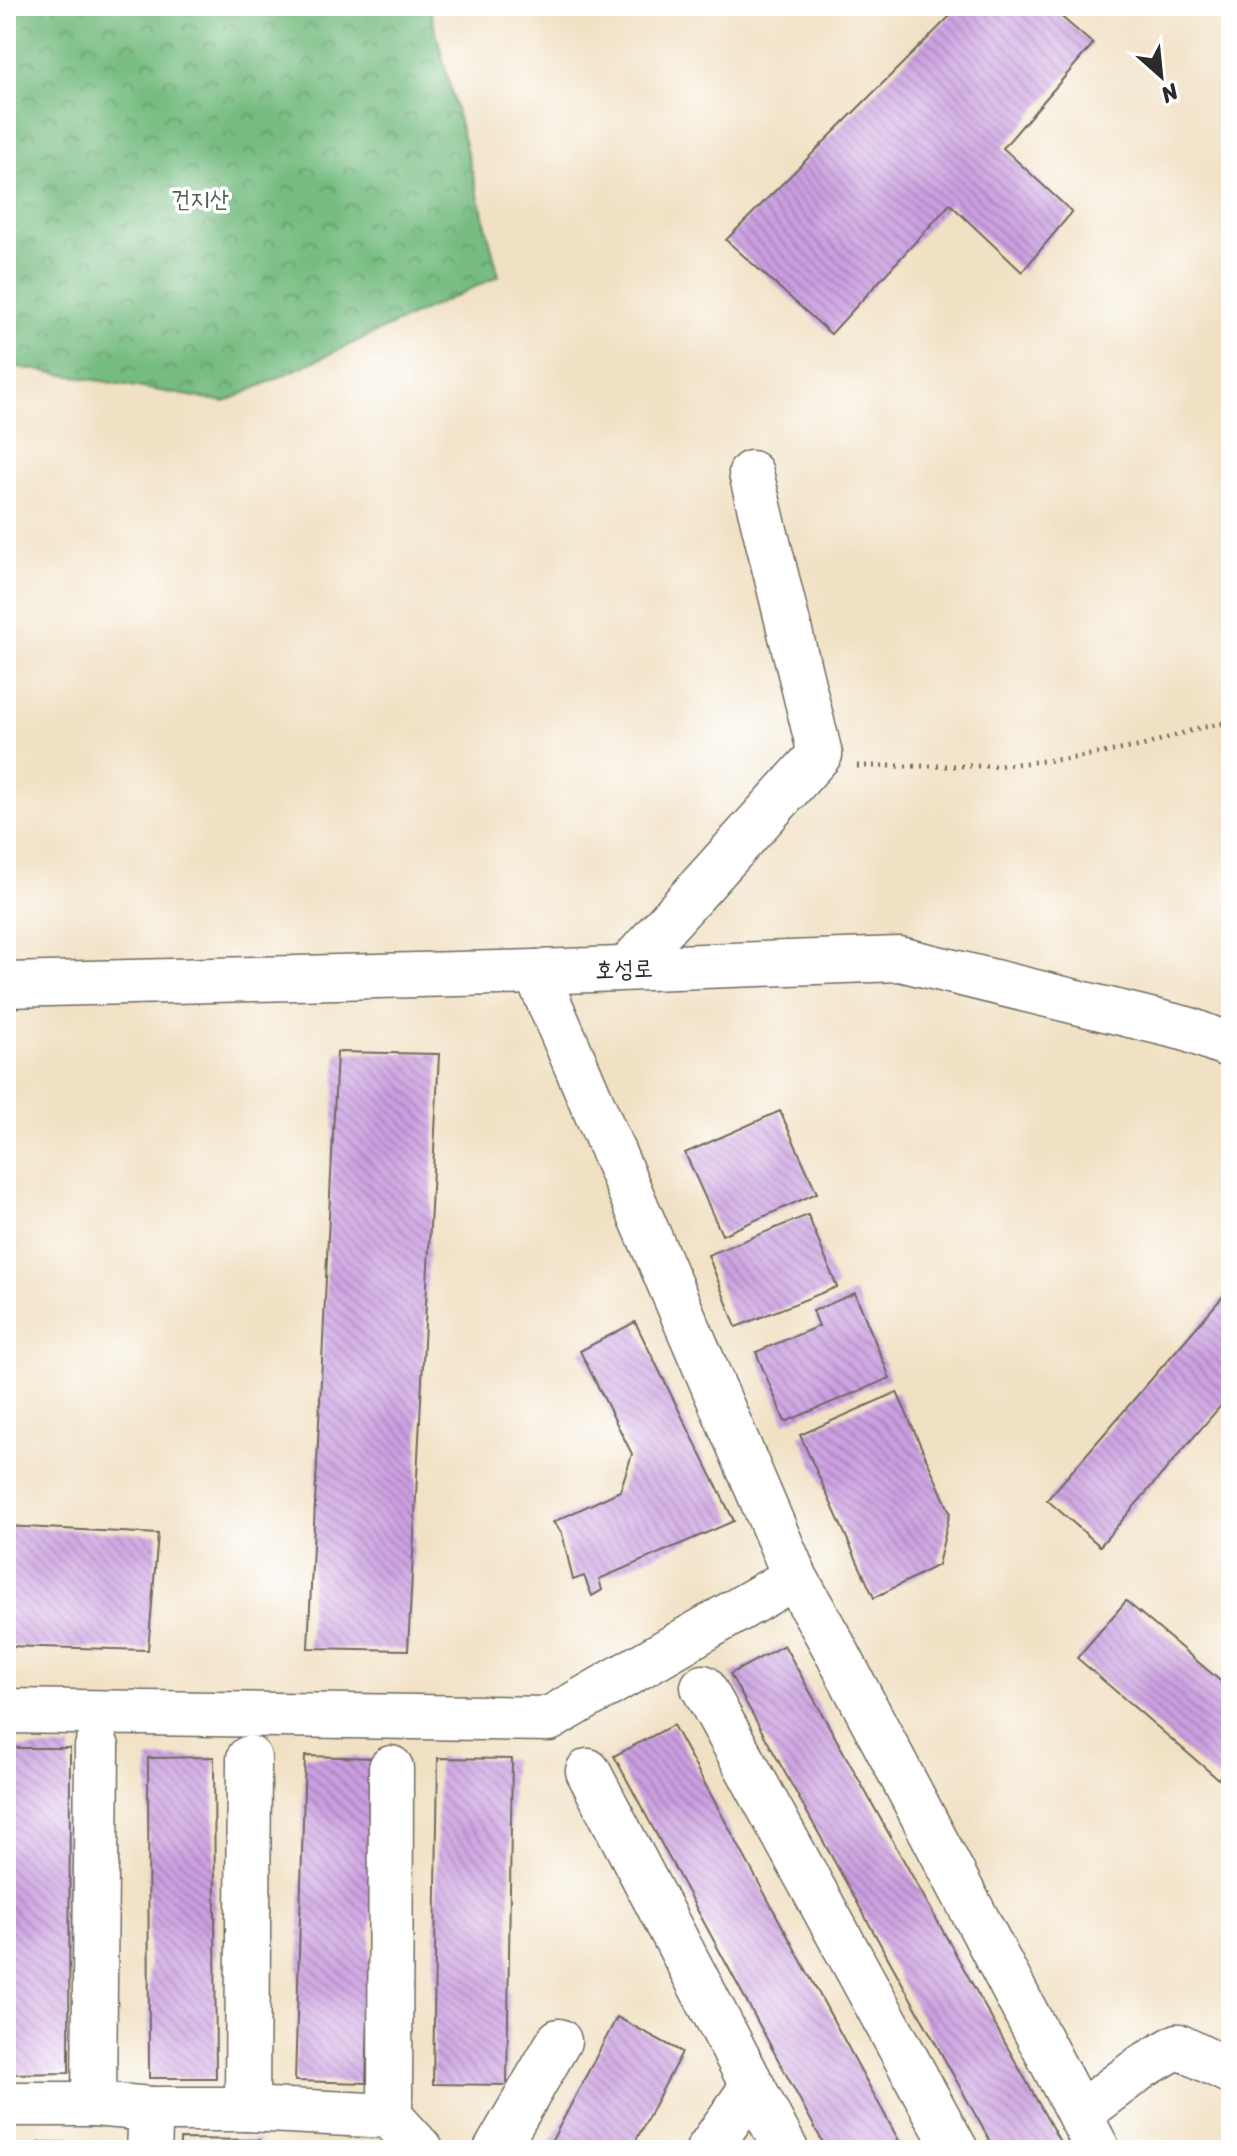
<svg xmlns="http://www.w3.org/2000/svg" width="1237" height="2156" font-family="Sriracha,'Poor Story',sans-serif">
<defs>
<pattern id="forest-crowns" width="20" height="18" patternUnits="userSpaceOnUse" patternTransform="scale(2)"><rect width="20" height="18" fill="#76bc80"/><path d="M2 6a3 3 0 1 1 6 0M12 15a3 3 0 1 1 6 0" fill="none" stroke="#619969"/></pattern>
<pattern id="building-back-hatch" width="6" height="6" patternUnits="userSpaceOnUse" patternTransform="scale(2)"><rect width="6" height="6" fill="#cb9ee0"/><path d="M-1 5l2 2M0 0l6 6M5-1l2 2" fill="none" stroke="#a581b6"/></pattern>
</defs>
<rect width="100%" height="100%" fill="#fff"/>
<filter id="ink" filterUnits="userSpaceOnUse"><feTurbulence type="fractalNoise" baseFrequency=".0125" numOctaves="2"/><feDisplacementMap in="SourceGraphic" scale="16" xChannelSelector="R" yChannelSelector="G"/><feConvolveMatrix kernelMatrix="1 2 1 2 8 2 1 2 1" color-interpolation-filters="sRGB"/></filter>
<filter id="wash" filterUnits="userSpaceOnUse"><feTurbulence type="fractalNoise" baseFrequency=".006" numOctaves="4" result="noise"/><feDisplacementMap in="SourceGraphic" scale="32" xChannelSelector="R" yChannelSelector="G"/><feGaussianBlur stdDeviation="1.8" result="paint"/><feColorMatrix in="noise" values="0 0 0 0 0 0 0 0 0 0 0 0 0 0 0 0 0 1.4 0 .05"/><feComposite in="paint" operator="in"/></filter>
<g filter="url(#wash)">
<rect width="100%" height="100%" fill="#f1e1c4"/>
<polygon fill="url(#forest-crowns)" stroke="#507456" stroke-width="2" points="6,6 429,6 499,276 225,402 6,365"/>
<g id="blocks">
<g fill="url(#building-back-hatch)">
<polygon points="960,6 1049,6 1093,44 1003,148 1072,212 1022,272 950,204 831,334 726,240"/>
<polygon points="337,1052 439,1054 408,1650 308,1648"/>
<polygon points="780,1111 817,1193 722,1235 685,1153"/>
<polygon points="808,1215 837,1287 736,1327 708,1255"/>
<polygon points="1231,1287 1231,1394 1100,1546 1047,1500"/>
<polygon points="855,1293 890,1378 785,1422 756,1352 819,1326 813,1311"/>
<polygon points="635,1322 734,1521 599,1579 602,1590 592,1596 584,1576 573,1580 562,1533 553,1522 620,1491 632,1454 580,1351"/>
<polygon points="897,1392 950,1512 938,1565 874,1598 800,1435"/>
<polygon points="6,1526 158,1534 148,1650 6,1646"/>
<polygon points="1126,1601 1231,1690 1231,1763 1218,1779 1077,1658"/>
<polygon points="784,1645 1059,2140 1040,2150 995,2150 730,1674"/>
<polygon points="673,1725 904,2150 827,2150 614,1756"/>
<polygon points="6,1748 70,1748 69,2073 6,2074"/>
<polygon points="305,1756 376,1758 366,2083 295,2081"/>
<polygon points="214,1757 216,2078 149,2078 148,1758"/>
<polygon points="438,1758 512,1759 507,2085 433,2084"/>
<polygon points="617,2017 682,2052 631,2150 547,2150"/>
<polygon points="180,2139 259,2140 259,2150 180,2150"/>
<polygon points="39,2142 112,2143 112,2150 38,2150"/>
</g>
</g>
</g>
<g filter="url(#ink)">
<use href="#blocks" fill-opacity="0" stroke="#706b61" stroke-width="2"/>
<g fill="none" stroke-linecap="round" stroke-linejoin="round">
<defs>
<g id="minor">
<polyline points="627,968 820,754 751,473"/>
<polyline points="536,972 795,1577 833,1645 1098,2150"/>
<polyline points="6,985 536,972 900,959 1187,1029 1231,1046"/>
<polyline points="703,1687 956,2150"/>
<polyline points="6,1711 549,1719 795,1577"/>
<polyline points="588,1771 786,2150"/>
<polyline points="6,2104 94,2104 151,2109 247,2109 390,2116 421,2150"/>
<polyline points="94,2104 97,1747"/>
<polyline points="247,2109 249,1758"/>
<polyline points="1079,2114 1143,2066 1178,2046 1231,2072"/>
<polyline points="390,2116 391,1768"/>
<polyline points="149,2150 151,2109"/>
<polyline points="496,2150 559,2041"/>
<polyline points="708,2150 752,2087"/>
</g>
</defs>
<use href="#minor" stroke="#706b61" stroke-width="47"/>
<polyline stroke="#706b61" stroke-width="5" stroke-dasharray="2 6" stroke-linecap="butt" points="857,766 995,766 1073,758 1142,746 1199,728 1231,722"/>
<use href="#minor" stroke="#fff" stroke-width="44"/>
</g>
</g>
<g text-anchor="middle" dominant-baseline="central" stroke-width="7" stroke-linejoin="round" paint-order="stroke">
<g font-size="24" fill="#4a604c" stroke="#fff">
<text x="200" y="199">건지산</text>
</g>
<g font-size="24" fill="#2b2b2b" stroke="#fff">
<text transform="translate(624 969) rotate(-2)">호성로</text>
</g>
</g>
<rect width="1237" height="2156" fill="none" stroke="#fff" stroke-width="32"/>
<g transform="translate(1161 76) rotate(153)" stroke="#ffffff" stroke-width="6" paint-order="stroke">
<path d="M0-6L14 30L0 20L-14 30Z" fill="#2b2b2b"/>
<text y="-12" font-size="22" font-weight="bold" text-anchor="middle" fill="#2b2b2b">N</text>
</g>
</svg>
